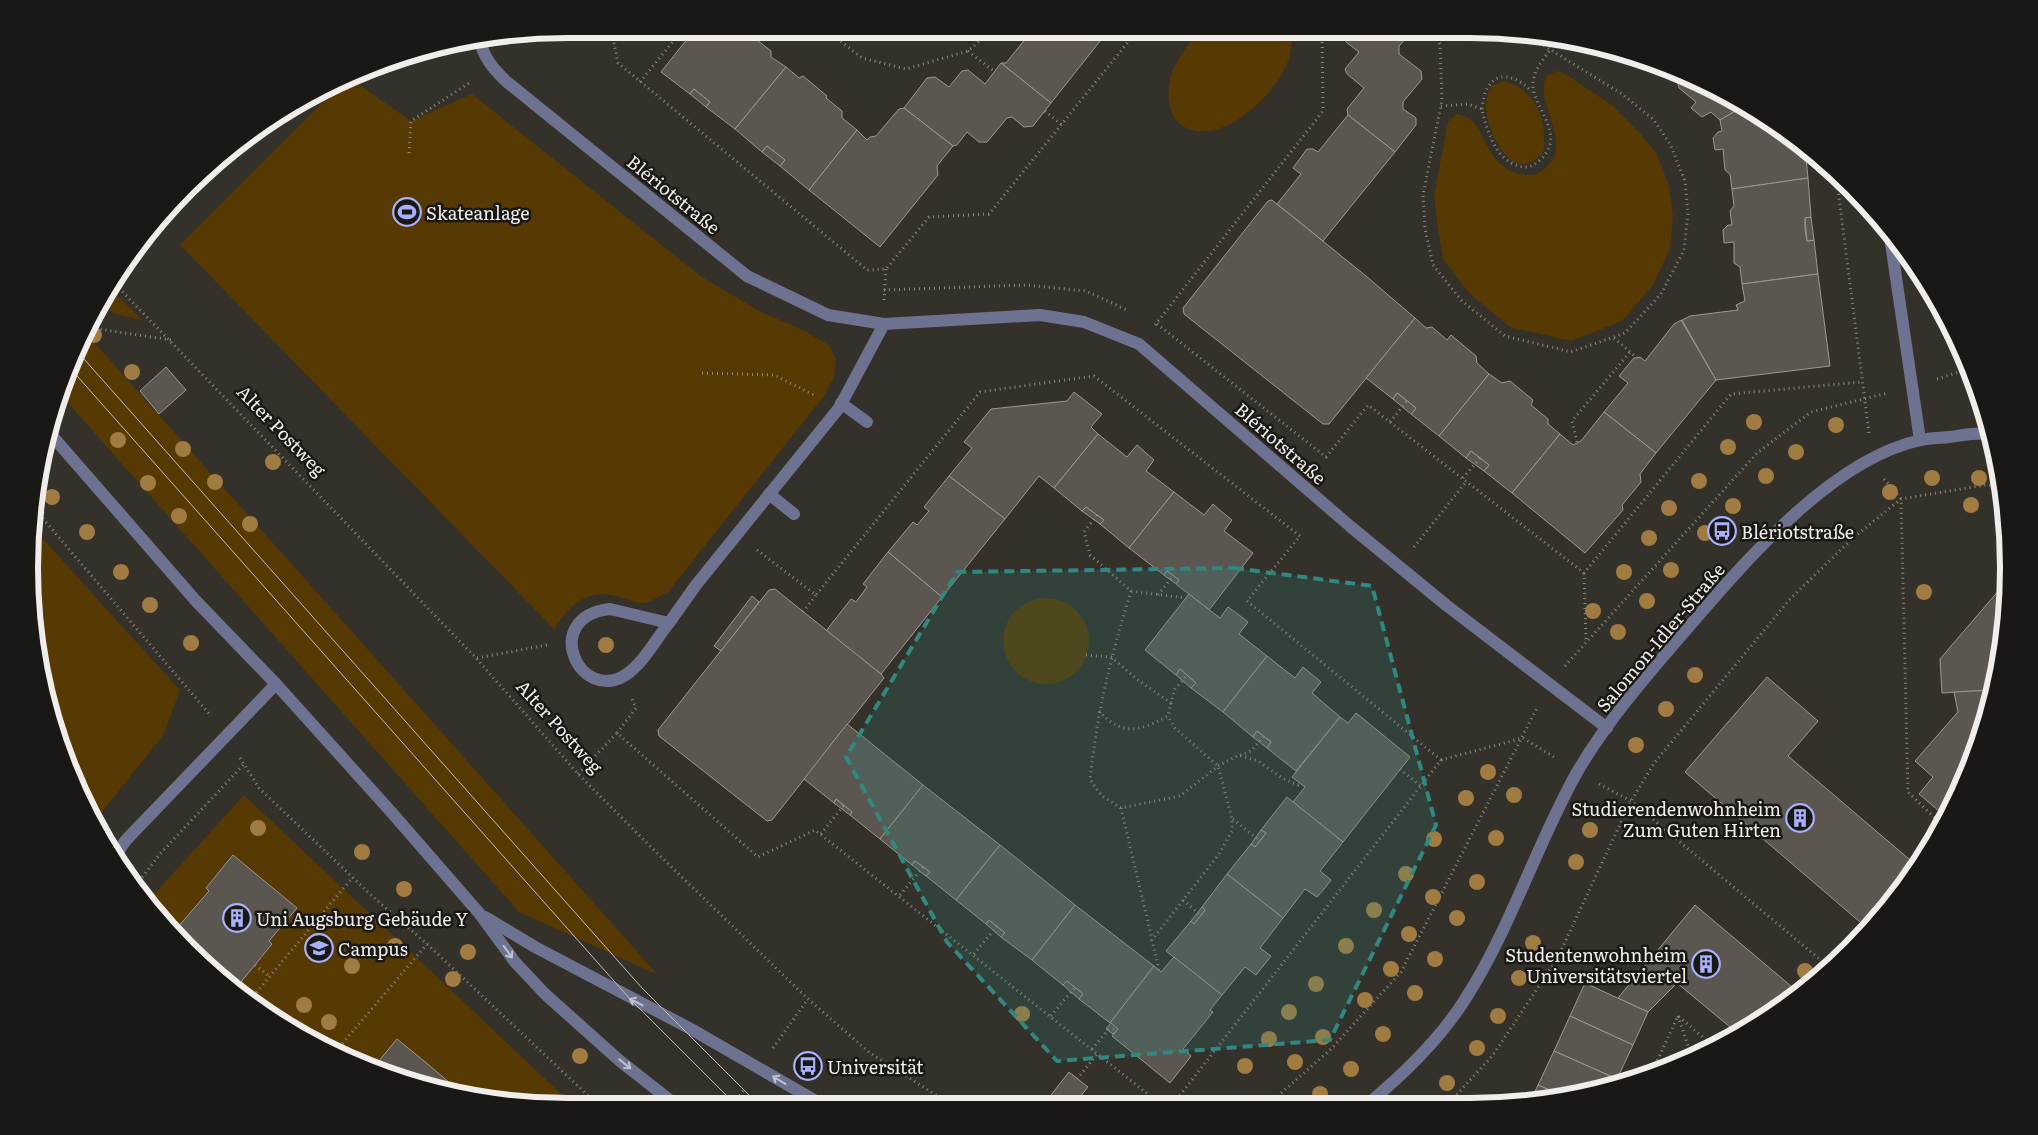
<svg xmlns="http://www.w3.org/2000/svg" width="2038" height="1135" font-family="Literata,serif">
<rect width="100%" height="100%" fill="#34302a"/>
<g fill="#563903">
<path d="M1199,31h93c0,11 -1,23 -5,33 -13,31 -59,76 -95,66 -25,-6 -27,-37 -20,-58 6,-15 17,-28 27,-41z"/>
<path d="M1558,71l9,4 46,31 27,27 17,21 12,32 4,30 -3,33 -17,36 -31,36 -51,20 -61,-14 -41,-34 -26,-34 -6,-36 -3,-28 14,-73 9,-8c27,4 24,35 46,52 8,7 18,9 28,9 8,-1 10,-4 16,-9 27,-26 -15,-63 0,-91z"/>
<path d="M348,77l63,44 61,-27 230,183 61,36 36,15 30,17 7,15 -2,17 -10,19 -156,196c-8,4 -19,12 -28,11 -10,-1 -20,-7 -30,-8 -26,-5 -44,15 -56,34l-374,-384z"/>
<path d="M1504,81c32,8 43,39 40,69 -28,41 -58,-16 -58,-45 0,-7 3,-13 5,-19z"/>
<polygon points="109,287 143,321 113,313 100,301"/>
<polygon points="84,331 658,975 519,912 60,394"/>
<polygon points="32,527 180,690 164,734 94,822 70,773 39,673 30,602"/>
<circle cx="1046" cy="641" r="43"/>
<polygon points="244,795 573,1105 533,1105 395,1078 298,1034 212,973 162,923 147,902"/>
</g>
<g fill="#5b5750" stroke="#9d9891">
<polygon points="1348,30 1403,30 1409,35 1399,46 1399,54 1421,71 1422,79 1403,102 1403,109 1416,118 1416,125 1395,152 1348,115 1347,109 1364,88 1347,74 1345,69 1359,52 1346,42 1345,35"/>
<polygon points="1108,31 1051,103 1001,63 1006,63 1030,33 1028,32"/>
<polygon points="692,33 734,33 740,37 744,33 748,33 771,51 771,57 786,67 735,129 706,107 710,102 694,89 690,94 661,72"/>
<polygon points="1638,56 1643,57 1669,69 1666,72 1654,63 1649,65"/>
<polygon points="1001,63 1051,103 1033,126 1024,127 1012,117 1007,118 987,142 979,142 967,132 957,145 953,146 904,108 927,78 935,77 949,87 962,71 968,70 985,84"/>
<polygon points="786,67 799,78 803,76 827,96 826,98 842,111 842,118 857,130 809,190 780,166 785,160 767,146 762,152 735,129"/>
<polygon points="1669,69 1740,101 1746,105 1720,120 1711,112 1702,117 1691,108 1696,102 1679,88 1678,84 1666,72"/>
<polygon points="694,89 710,102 706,107 690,94"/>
<polygon points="1746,105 1795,141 1796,149 1805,147 1808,178 1732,189 1730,174 1725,170 1723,149 1715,150 1713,138 1718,132 1722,131 1720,120"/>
<polygon points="904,108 953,146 937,166 938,175 880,247 809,190 857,130 867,140 870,137 876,136 899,109"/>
<polygon points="1348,115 1395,152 1323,241 1277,204 1301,174 1293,168 1307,149 1313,149 1318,152"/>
<polygon points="767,146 785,160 780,166 762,152"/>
<polygon points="1808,178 1811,217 1805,218 1805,229 1807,241 1814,240 1818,274 1742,284 1740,267 1734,263 1734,242 1724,243 1723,230 1728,225 1732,225 1730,211 1734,206 1732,189"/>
<polygon points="1272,200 1366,276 1415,318 1329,424 1323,424 1184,314 1183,308 1268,201"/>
<polygon points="1811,217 1814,240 1807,241 1805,218"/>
<polygon points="1818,274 1830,366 1716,380 1682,320 1690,316 1738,310 1736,305 1745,301 1742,284"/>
<polygon points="1415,318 1426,328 1432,327 1447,340 1451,335 1476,356 1477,363 1489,374 1439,436 1411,414 1416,408 1397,393 1393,399 1366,378"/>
<polygon points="1681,320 1716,380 1656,453 1604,412 1628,383 1619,376 1634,358 1640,357 1645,361 1674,324"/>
<polygon points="166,367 186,390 159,414 140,391"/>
<polygon points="1489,374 1502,383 1510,381 1533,400 1531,405 1548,419 1548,424 1560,434 1512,493 1484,471 1489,465 1471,451 1466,458 1439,436"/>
<polygon points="1074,392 1102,414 1091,427 1098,434 1054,488 1039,476 1005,519 949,476 972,448 964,442 991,409 1067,401"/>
<polygon points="1397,393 1416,408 1411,414 1393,399"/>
<polygon points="1604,412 1656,453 1640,474 1641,482 1622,505 1623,510 1585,553 1512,493 1560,434 1573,445 1581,441"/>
<polygon points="1098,434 1127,457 1137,445 1154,460 1146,471 1174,492 1129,548 1100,524 1104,520 1086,507 1082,511 1054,488"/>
<polygon points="1471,451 1489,465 1484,471 1466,458"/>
<polygon points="949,476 1005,519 942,597 888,552 913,522 917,525 929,511 924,507"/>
<polygon points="1174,492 1204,515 1213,504 1222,512 1232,520 1224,531 1253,553 1209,610 1176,584 1179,580 1167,571 1164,575 1129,548"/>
<polygon points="1086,507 1104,520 1100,524 1082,511"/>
<polygon points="888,552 942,597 881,674 826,631 851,599 856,602 867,587 863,584"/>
<polygon points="1167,571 1179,580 1176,584 1164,575"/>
<polygon points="2006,582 2005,638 1993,690 1942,693 1940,659"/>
<polygon points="775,589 881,674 884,678 772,820 767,821 659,736 658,730 769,590"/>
<polygon points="1189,594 1220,618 1228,607 1239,615 1248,622 1239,634 1267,656 1223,712 1191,688 1196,683 1180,669 1176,675 1145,650"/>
<polygon points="752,596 759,602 721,651 714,646"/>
<polygon points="1267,656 1295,678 1303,667 1321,682 1312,693 1340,717 1296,771 1267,748 1271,742 1257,731 1253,737 1223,712"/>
<polygon points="1180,669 1196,683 1191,688 1176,675"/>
<polygon points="1767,677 1818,721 1788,756 1916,865 1867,928 1685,772"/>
<polygon points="1993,690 1981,741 1946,817 1919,794 1933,777 1915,761 1958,712 1954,692"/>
<polygon points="1356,713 1410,757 1343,842 1293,802 1305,787 1292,777 1340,717 1348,723"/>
<polygon points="847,724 923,785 880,839 850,815 852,812 836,799 834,803 804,779"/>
<polygon points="1257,731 1271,742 1267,748 1253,737"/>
<polygon points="923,785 1000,845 956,900 926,876 930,872 915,861 912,865 880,839"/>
<polygon points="1287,797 1343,842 1320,871 1331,880 1324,889 1317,897 1305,889 1283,918 1227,874 1251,844 1255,847 1260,841 1266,833 1261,830"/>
<polygon points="836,799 852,812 850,815 834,803"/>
<polygon points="1261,830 1266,833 1255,847 1251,844"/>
<polygon points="1000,845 1075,905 1032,960 1001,937 1005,933 989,920 986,924 956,900"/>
<polygon points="233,855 297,908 269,941 272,944 241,982 244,984 238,991 212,973 177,938 182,932 177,928 209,891 206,888"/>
<polygon points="915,861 930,872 926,876 912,865"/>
<polygon points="1227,874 1283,918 1260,948 1271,956 1256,975 1245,967 1222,995 1166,951 1191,921 1194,924 1205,910 1202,907"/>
<polygon points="1075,905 1154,966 1110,1023 1079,999 1083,994 1067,981 1063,985 1032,960"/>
<polygon points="1695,905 1721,927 1798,992 1770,1016 1736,1032 1677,983 1648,1012 1618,998"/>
<polygon points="1202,907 1205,910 1194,924 1191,921"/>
<polygon points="989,920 1005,933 1001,937 986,924"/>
<polygon points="1174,957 1222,995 1210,1010 1213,1012 1183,1049 1191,1056 1170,1083 1112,1036 1118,1029 1110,1023 1154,966 1161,972"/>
<polygon points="1067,981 1083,994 1079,999 1063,985"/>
<polygon points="1585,983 1648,1012 1633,1045 1570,1016"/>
<polygon points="1570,1016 1633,1045 1617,1079 1554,1051"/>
<polygon points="1111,1023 1118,1029 1113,1034 1106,1029"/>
<polygon points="397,1039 424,1061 457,1089 395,1078 373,1068"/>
<polygon points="1554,1051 1617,1079 1615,1084 1563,1096 1538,1085"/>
<polygon points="1069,1072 1088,1087 1075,1103 1062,1103 1051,1095"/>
<polygon points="1538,1085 1563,1096 1530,1102"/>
</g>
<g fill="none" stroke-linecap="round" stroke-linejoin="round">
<g stroke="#8d8a85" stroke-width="3" stroke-dasharray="1 4" stroke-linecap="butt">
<polyline points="1432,30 1440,44 1442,100 1423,195 1425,229 1433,265 1461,300 1505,336 1571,352 1625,333 1661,294 1684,250 1688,213 1685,181 1670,144 1653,119 1622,94 1525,34"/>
<polyline points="829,32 862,58 906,69 968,51 990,32"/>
<polyline points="612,33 618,63 867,270 886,269 929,217 989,214 1137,31"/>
<polyline points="968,51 995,72"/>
<polyline points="640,82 680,33"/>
<path d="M1441,106l27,-2 14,5c3,15 8,29 16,42 4,6 12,12 18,14 9,4 17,2 24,-5 28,-26 -8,-52 -7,-77 1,-13 10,-23 17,-33"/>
<path d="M1482,109c3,-36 26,-42 50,-17"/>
<polyline points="1045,111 1062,125"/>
<polyline points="409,153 411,121 472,81"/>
<polyline points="1836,174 1869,433"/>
<polyline points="112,281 476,658 578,774 657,853 808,999 870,1053 950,1104"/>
<polyline points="884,290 1025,285 1086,291 1129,311"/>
<polyline points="884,300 886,269"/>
<polyline points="90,319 99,329 171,340"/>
<polyline points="1157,324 1326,457 1368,405 1584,573 1731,394 1861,382"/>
<polyline points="1155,325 1323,111 1322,31"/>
<polyline points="1614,338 1637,358"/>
<polyline points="702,373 774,375 816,396"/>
<polyline points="1937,379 1968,369"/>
<polyline points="1390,422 1407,401"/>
<polyline points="1577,442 1572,421 1630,352"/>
<polyline points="1463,478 1480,458"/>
<polyline points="1884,479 1901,499 1908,792 1942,825"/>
<polyline points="33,507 211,716"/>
<polyline points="1097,515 1084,532 1090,555 1131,591 1185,598"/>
<polyline points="1414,547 1466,482"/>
<polyline points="757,550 816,595 980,392 1094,376 1300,536 1247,601 1441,760 1174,1103"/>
<polyline points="1584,573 1586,640"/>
<path d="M1131,591c-20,65 -34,121 -41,189l12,16 19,12 59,-12 38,-30 21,-11 19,6 24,17 16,7 3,-1"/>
<polyline points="1158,595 1173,576"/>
<polyline points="803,612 816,595"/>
<polyline points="1086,655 1111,657 1138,680 1171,703 1175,689 1187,675"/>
<polyline points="477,658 547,645"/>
<polyline points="1565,666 1757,453 1811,412 1888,393"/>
<path d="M1099,711c23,25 40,21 69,5l3,-13"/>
<polyline points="617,733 636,708 632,699"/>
<polyline points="1240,755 1251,751 1264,736"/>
<polyline points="240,758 259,788 371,895 427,944 598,1105"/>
<polyline points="1441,760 1523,738 1557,759"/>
<polyline points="1400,769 1421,786"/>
<polyline points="578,774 617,733 758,857 815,830 1159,1103"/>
<polyline points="1599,784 1631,801 1829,967"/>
<polyline points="1121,808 1152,939"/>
<polyline points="1233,819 1260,841"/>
<polyline points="821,834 844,805"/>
<polyline points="136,885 160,854 244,764"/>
<polyline points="900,895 923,867"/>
<polyline points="1183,900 1201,916"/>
<polyline points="974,954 997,926"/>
<polyline points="255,965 269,976"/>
<polyline points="1159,970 1152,940 1219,854 1232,831 1232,819 1218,766 1175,728 1168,716"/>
<polyline points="250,1000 352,878"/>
<polyline points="1051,1016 1075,987"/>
<polyline points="1678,1016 1691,1055"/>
<polyline points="773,1048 808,999"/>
<polyline points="1092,1049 1109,1029 1118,1029"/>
<polyline points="336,1051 427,944"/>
<polyline points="1651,1074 1678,1016 1711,1044"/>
<polyline points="1077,1079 1098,1053"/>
<polyline points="1450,1102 1493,1055 1557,959 1631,801 1655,762 1790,599 1853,538 1901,499 1985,485 2000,486"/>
<polyline points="1270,1103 1331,1049 1401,972 1538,706"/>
<polyline points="734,1104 745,1088"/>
</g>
<g stroke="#6e7291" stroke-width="12">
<path d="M479,37c4,20 14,32 28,45l240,194 81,39 56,9 156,-9 44,7 55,22 212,183 95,78 161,123"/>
<polyline points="1889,230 1920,440"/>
<polyline points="841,403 867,422"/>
<polyline points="47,430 196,601 276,684 393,814 479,913 515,962 545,994 620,1061 676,1105"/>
<polyline points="769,494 794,514"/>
<path d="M610,609l59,14c-13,16 -25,39 -42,51 -47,32 -88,-57 -17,-65z"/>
<polyline points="669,623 696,585 839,408 884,324"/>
<polyline points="115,856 126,840 276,684"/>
<polyline points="485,917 535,947 691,1029 821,1104"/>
<path d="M1370,1102c36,-30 69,-62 94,-101 46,-71 71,-153 112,-227 30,-52 71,-99 110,-144 58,-67 145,-171 235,-190 9,-2 19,-2 28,-3 15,-2 29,-5 43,-3"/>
</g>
<g stroke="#c0bcb9" stroke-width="1">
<polyline points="76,350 642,988 758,1104"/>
<polyline points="70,368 630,999 735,1104"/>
</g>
</g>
<g fill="#a07b42">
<circle cx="94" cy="335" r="8"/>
<circle cx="132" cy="372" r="8"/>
<circle cx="1754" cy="422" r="8"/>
<circle cx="1836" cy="425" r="8"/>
<circle cx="118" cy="440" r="8"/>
<circle cx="1728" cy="447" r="8"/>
<circle cx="183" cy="449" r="8"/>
<circle cx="1796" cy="452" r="8"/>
<circle cx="273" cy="462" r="8"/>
<circle cx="1766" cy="476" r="8"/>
<circle cx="1932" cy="478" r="8"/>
<circle cx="1979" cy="478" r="8"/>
<circle cx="1699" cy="481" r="8"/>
<circle cx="215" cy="482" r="8"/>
<circle cx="148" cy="483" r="8"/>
<circle cx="1890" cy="492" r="8"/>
<circle cx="52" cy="497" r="8"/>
<circle cx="1971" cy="505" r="8"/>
<circle cx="1733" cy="506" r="8"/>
<circle cx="1669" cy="508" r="8"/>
<circle cx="179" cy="516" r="8"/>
<circle cx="250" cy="524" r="8"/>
<circle cx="87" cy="532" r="8"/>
<circle cx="1705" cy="533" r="8"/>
<circle cx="1649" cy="538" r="8"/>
<circle cx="1671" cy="570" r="8"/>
<circle cx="121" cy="572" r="8"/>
<circle cx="1624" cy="572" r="8"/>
<circle cx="1924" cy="592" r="8"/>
<circle cx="1647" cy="601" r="8"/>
<circle cx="150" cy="605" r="8"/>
<circle cx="1593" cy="611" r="8"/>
<circle cx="1618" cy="632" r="8"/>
<circle cx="191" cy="643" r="8"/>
<circle cx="606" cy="645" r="8"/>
<circle cx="1695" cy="675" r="8"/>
<circle cx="1666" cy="709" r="8"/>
<circle cx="1636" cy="745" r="8"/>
<circle cx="1488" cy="772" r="8"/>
<circle cx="1514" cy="795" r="8"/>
<circle cx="1466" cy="798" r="8"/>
<circle cx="258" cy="828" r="8"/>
<circle cx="1590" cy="830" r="8"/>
<circle cx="1496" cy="838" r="8"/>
<circle cx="1434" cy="839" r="8"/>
<circle cx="362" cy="852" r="8"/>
<circle cx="1576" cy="862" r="8"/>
<circle cx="1406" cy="874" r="8"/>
<circle cx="1477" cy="882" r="8"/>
<circle cx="404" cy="889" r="8"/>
<circle cx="1433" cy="897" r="8"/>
<circle cx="1374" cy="910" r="8"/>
<circle cx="1457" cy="918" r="8"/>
<circle cx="1409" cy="934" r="8"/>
<circle cx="1533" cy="943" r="8"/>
<circle cx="395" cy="946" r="8"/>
<circle cx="1346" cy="946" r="8"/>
<circle cx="468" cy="952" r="8"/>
<circle cx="1435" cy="959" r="8"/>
<circle cx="352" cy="966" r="8"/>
<circle cx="1391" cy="969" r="8"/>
<circle cx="1805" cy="971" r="8"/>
<circle cx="1519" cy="978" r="8"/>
<circle cx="453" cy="979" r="8"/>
<circle cx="1316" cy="984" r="8"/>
<circle cx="1415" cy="993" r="8"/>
<circle cx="1365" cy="1000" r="8"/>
<circle cx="304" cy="1005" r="8"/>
<circle cx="1289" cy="1012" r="8"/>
<circle cx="1022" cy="1014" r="8"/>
<circle cx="1498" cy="1016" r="8"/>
<circle cx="329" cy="1022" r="8"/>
<circle cx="1383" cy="1034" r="8"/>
<circle cx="1323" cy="1037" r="8"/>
<circle cx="1269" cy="1039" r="8"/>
<circle cx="1477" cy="1048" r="8"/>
<circle cx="580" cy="1056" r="8"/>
<circle cx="1295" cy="1062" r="8"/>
<circle cx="1245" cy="1066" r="8"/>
<circle cx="1351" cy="1069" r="8"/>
<circle cx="1447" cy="1083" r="8"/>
<circle cx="1320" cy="1094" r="8"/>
</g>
<defs><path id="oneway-shaft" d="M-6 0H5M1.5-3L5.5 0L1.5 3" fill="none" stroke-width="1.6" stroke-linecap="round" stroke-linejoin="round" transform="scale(1.25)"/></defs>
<g stroke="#c2c2cb">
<use href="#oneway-shaft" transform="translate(508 952) rotate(54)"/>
<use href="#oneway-shaft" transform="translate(636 1002) rotate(-153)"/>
<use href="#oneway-shaft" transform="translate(625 1064) rotate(39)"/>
<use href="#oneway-shaft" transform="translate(779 1080) rotate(-149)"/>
</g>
<path fill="#318881" fill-opacity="0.2" stroke="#318881" stroke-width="4" stroke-dasharray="10 6" stroke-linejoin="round" d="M1234,568l138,18 64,239 -106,215 -273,21 -110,-119 -101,-185 111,-185z"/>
<defs>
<symbol id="stadium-ring" viewBox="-11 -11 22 22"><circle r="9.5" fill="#1a1815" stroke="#a9b0fc" stroke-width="1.5"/><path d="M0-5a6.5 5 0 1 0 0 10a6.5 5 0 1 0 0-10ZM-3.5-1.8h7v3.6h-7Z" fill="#a9b0fc"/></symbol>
<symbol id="bus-ring" viewBox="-11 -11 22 22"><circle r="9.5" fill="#1a1815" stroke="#a9b0fc" stroke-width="1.5"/><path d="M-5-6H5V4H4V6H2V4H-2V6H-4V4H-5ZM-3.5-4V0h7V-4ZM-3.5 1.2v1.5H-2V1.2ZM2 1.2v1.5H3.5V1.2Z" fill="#a9b0fc"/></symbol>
<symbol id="building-ring" viewBox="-11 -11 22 22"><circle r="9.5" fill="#1a1815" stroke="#a9b0fc" stroke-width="1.5"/><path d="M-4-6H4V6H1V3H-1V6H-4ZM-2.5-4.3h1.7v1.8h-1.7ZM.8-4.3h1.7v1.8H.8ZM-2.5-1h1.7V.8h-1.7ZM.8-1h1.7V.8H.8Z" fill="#a9b0fc"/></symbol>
<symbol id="university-ring" viewBox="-11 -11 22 22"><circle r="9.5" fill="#1a1815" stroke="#a9b0fc" stroke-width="1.5"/><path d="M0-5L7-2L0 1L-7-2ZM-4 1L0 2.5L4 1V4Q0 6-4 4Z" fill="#a9b0fc"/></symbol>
</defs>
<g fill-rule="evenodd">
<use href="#stadium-ring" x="391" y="196" width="32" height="32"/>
<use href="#bus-ring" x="1706" y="515" width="32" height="32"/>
<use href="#building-ring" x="1784" y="802" width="32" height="32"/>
<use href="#building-ring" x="221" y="902" width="32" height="32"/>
<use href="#university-ring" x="303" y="932" width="32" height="32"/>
<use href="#building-ring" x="1690" y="948" width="32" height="32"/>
<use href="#bus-ring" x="792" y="1050" width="32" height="32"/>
</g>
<g text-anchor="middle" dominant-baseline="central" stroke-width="5" stroke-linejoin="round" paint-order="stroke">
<g font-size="18" fill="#f0edea" stroke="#1a1815">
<text transform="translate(674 194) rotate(39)">Blériotstraße</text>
<text transform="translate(282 430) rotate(46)">Alter Postweg</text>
<text transform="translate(1281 443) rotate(41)">Blériotstraße</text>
<text transform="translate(1660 637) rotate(-50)">Salomon-Idler-Straße</text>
<text transform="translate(560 726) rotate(48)">Alter Postweg</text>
</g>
<g font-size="18" fill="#f0edea" stroke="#1a1815" text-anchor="start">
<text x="426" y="212">Skateanlage</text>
<text x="1741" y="531">Blériotstraße</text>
<text x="1781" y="808" text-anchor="end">Studierendenwohnheim<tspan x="1781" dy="21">Zum Guten Hirten</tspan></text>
<text x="256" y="918">Uni Augsburg Gebäude Y</text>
<text x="338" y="948">Campus</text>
<text x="1687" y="954" text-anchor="end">Studentenwohnheim<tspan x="1687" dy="21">Universitätsviertel</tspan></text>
<text x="827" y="1066">Universität</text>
</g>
</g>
<path d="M0 0H2038V1135H0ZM568 38H1470A530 530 0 0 1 2000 568V568A530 530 0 0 1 1470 1098H568A530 530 0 0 1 38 568V568A530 530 0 0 1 568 38Z" fill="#1a1815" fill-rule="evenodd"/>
<path fill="none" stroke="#f0edea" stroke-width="6" d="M568 38H1470A530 530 0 0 1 2000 568V568A530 530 0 0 1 1470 1098H568A530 530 0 0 1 38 568V568A530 530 0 0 1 568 38Z"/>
</svg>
